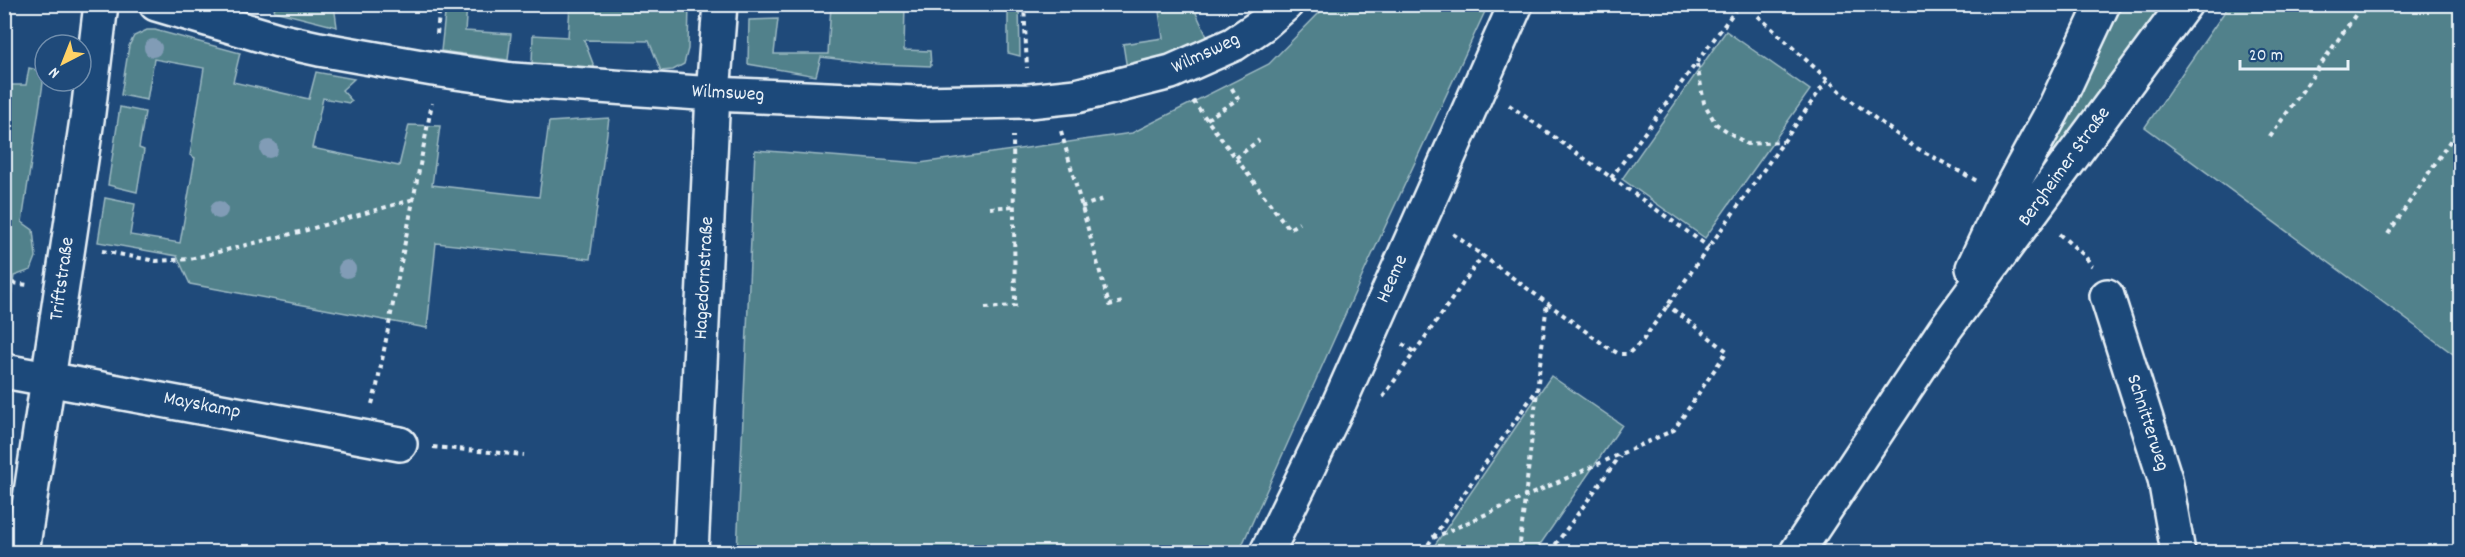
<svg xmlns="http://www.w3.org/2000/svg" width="2465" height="557" font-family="Dekko,sans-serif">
<rect width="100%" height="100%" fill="#1f4a7a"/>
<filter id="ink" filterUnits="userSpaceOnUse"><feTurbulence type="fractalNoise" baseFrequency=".0167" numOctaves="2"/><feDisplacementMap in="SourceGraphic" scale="12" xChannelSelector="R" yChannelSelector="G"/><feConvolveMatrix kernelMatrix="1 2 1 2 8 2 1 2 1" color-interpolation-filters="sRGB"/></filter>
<g filter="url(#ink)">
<g fill="#51818b" stroke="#9cb9c2" stroke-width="1.5">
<polygon points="905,4 904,50 930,51 931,66 877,64 821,57 816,76 748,64 749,20 778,19 774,54 828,54 831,5"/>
<polygon points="2230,4 2460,5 2460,359 2145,127"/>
<polygon points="275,5 334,5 337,27 274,11"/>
<polygon points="446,5 467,5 465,31 511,34 508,60 441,51"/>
<polygon points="570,5 689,5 688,49 684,64 673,70 661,71 649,41 584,40 595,69 532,64 533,35 568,37"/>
<polygon points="1008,5 1019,5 1020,56 1008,53"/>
<polygon points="1158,5 1207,5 1196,13 1209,41 1167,59 1127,69 1123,44 1163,38"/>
<polygon points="1327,5 1488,5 1365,270 1239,552 737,552 755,150 920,163 1132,133 1269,64"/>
<polygon points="2118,5 2165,5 2029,195 2019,189"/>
<polygon points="147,30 155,30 240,53 233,82 309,99 316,72 354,79 342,90 352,101 349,103 323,98 312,148 399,166 409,125 440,126 432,185 539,197 549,122 609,118 590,259 436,243 427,328 190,284 177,256 98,242 105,198 135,204 130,235 180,243 195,158 190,155 204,68 154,59 147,100 121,95 129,46 134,36"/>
<polygon points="1726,31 1810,90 1705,238 1622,179"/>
<polygon points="29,68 41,71 43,83 22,222 33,230 36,257 31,270 14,276 6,330 4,330 5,85 26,85"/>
<polygon points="120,107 145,112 139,148 144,150 137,192 108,185"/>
<polygon points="1551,376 1622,425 1535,552 1430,552"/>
</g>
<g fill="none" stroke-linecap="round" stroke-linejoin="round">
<defs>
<g id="street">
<polyline points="156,4 278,40 319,49 433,69 513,80 713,94 918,103 1029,101 1076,96 1171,72 1234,44 1262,25 1286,4"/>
<polyline points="1973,268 2005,199 2056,105 2103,4"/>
<polyline points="2107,296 2165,479 2178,552"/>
<polyline points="4,371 400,444"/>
<polyline points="22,552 88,113 101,4"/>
<polyline points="691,552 713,94 720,4"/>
<polyline points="1267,552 1337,408 1516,4"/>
<polyline points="1797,552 1945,329 2185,4"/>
</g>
</defs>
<use href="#street" stroke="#e8f1f8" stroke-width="38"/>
<g stroke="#e8f1f8" stroke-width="4" stroke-dasharray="4.5 4.5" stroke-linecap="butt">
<polyline points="1024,4 1027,68"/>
<polyline points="1758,16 1849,99 1913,146 1977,181"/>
<polyline points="437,34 440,4"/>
<polyline points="1697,64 1704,103 1716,124 1747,144 1783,142"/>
<polyline points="1193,101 1289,229 1299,223"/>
<polyline points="1509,105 1709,247"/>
<polyline points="1207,119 1238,99 1230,85"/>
<polyline points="1061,131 1109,305 1123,302"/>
<polyline points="2270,137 2363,4"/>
<polyline points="1236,158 1259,140"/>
<polyline points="1611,178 1740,4"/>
<polyline points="1081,207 1103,199"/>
<polyline points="990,208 1014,206"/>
<polyline points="1453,234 1607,347 1619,354 1628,354 1643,340 1828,79"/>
<polyline points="2059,234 2085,256 2092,266"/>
<polyline points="2388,234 2460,126"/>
<polyline points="102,251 156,261 190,259 307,230 414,199"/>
<polyline points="4,282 28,285"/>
<polyline points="985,308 1015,306 1013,136"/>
<polyline points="1402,344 1414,352"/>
<polyline points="1383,397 1483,255"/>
<polyline points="372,404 377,386 432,103"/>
<polyline points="433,447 524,455"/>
<polyline points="1433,538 1674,430 1727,351 1667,305"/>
<polyline points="1423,552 1536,391"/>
<polyline points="1519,552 1547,302"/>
<polyline points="1550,552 1620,456"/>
</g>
<use href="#street" stroke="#1f4a7a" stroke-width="33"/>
</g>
<g fill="#819cb6">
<circle cx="153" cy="48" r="9"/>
<circle cx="269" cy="149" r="9"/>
<circle cx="219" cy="210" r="9"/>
<circle cx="347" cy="269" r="9"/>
</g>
</g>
<g text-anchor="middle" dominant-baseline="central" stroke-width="5" stroke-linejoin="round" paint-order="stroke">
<g font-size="20" fill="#e8f1f8" stroke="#1f4a7a">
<text transform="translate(1206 54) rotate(-25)">Wilmsweg</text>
<text transform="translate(728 94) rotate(3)">Wilmsweg</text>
<text transform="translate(2065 167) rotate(-54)">Bergheimer Straße</text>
<text transform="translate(705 278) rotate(-87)">Hagedornstraße</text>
<text transform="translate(63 279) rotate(-82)">Triftstraße</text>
<text transform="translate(1393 279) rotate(-66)">Heeme</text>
<text transform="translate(202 406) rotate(11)">Mayskamp</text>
<text transform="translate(2147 423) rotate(72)">Schnitterweg</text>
</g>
</g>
<rect width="2465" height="557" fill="none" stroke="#1f4a7a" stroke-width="24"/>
<rect x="12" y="12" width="2441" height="533" fill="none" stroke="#e8f1f8" stroke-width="2" filter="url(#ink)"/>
<g transform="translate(63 63) rotate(222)"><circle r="28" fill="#1f4a7a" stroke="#6f8dac" stroke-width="1.5"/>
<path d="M0-4.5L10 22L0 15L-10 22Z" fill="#ffd166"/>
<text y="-9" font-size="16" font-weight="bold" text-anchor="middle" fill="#e8f1f8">N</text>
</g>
<path d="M2240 60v9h108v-9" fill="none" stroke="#e8f1f8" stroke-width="3"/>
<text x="2249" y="60" font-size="18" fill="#e8f1f8" stroke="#1f4a7a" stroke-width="4.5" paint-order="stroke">20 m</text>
</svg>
